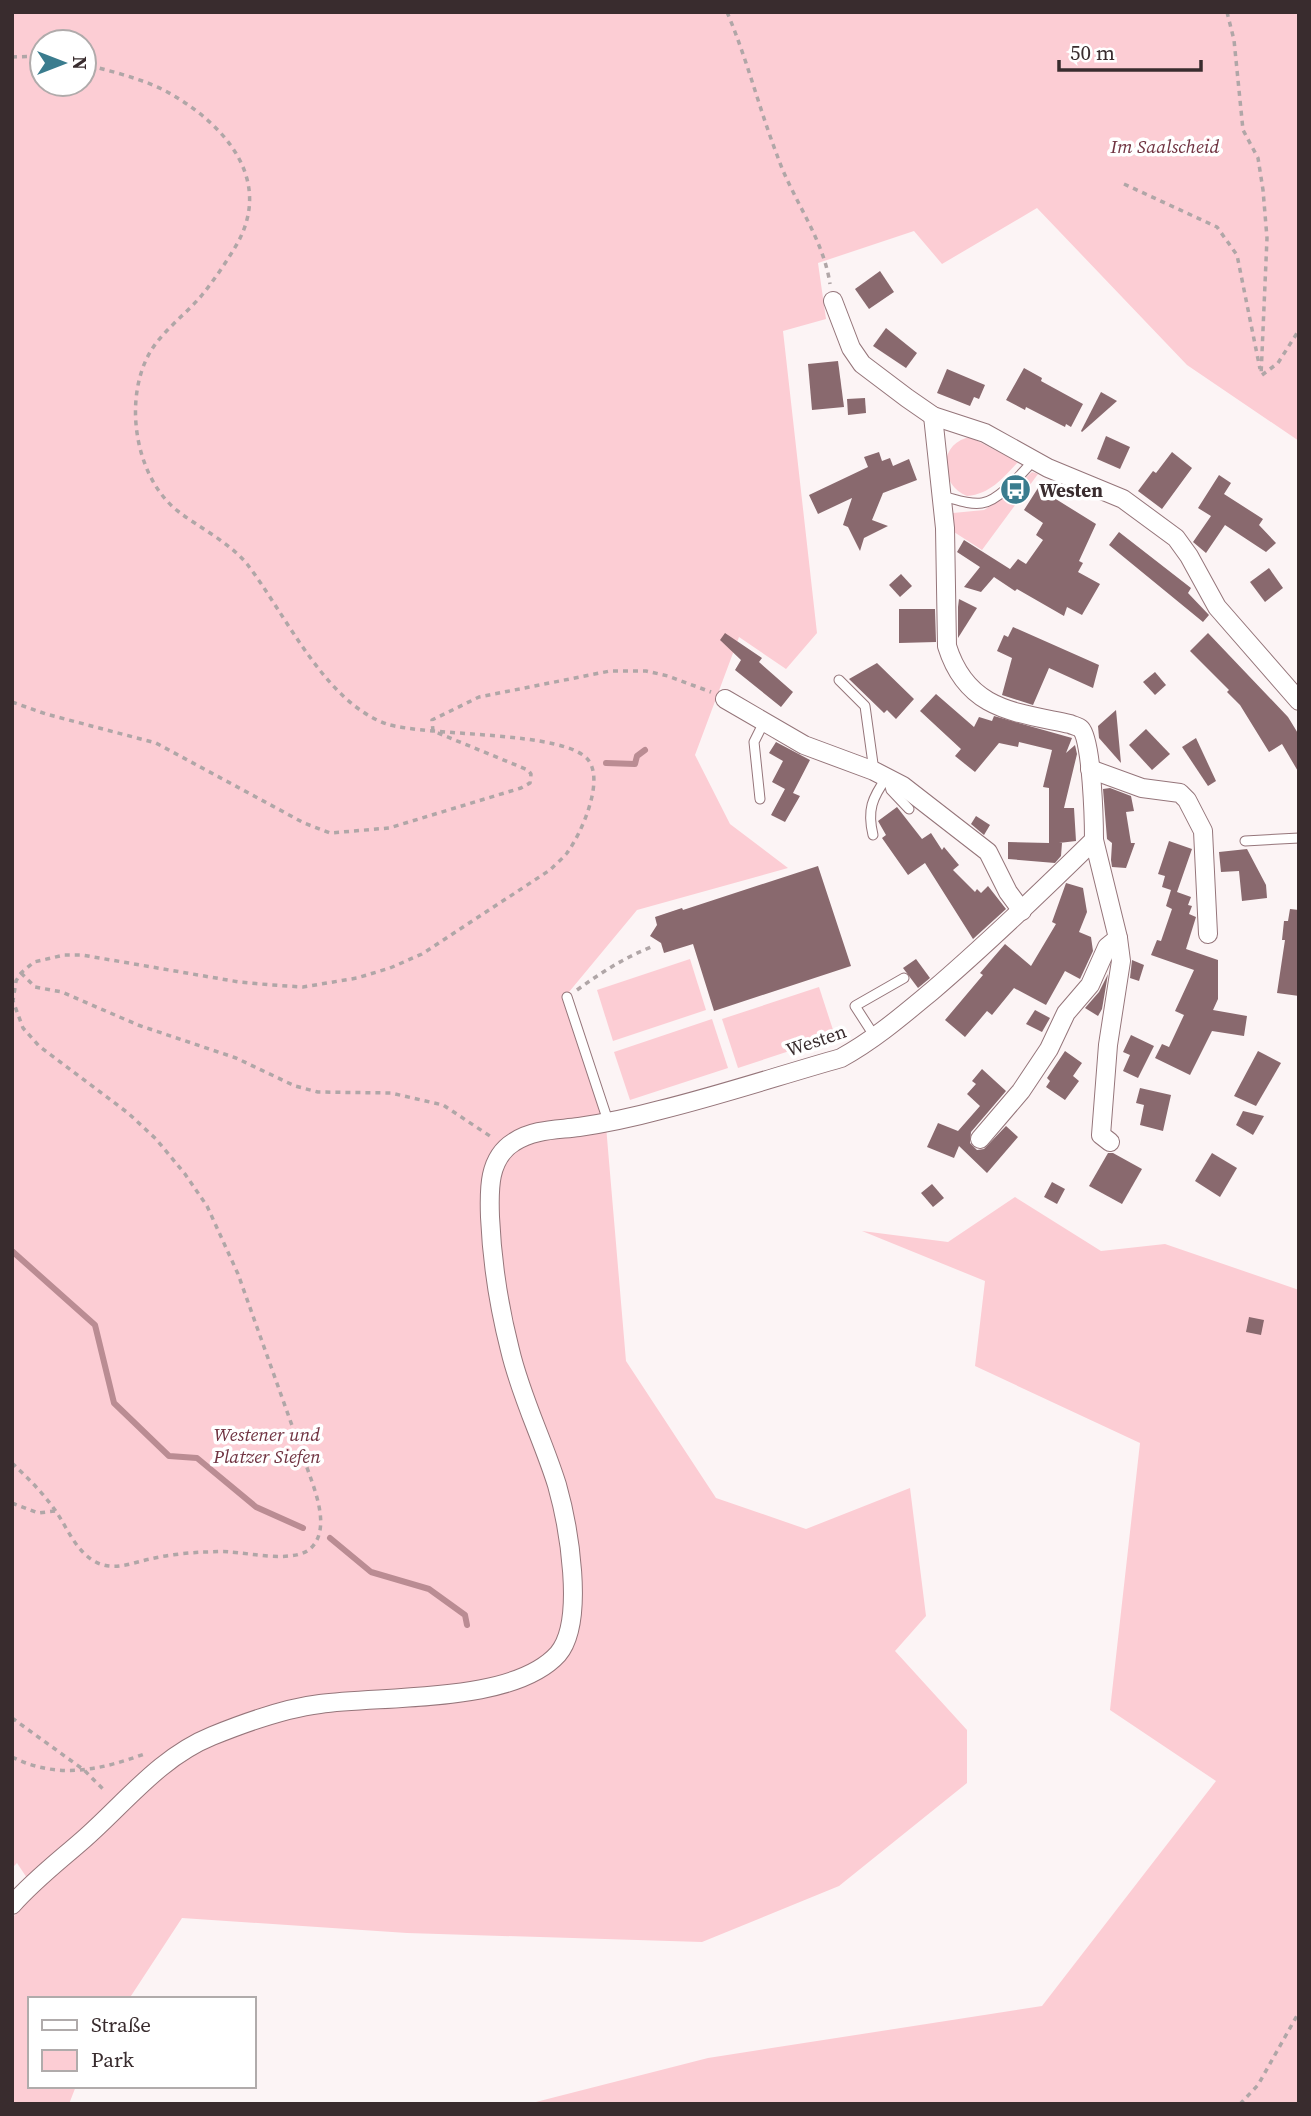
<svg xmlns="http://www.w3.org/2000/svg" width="1311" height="2116" font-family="'Source Serif 4',serif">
<rect width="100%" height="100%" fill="#fcf4f5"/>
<g fill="#fccdd4" fill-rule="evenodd">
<path d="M12,12h1287v429l-112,-76 -150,-157 -95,56 -28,-33 -96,32 8,56 -43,12 34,302 -31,36 -47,-32 -44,118 35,69 58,44 -151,42 -73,88 42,128 20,235 90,137 90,31 104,-41 16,128 -31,35 72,79v53l-128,103 -137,56 -295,-9 -225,-15 -53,81h-99v87h46l-7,18h-57v-186l25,-25 -20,-30 -5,5zM42,42h42v42h-42z"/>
<path d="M966,438h6l46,24c-16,17 -28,32 -51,34 -26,-10 -30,-49 -1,-58z"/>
<polygon points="1032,472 1038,474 982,550 954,532 953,513 984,510 1006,496 1015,498 1022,488 1017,486"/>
<polygon points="690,959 706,1010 613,1041 597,990"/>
<polygon points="819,987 835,1036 738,1068 722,1019"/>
<polygon points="712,1019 728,1068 630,1100 614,1052"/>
<polygon points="1015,1197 1101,1251 1165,1244 1299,1290 1299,2104 528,2104 708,2058 1042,2006 1216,1781 1110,1710 1140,1443 975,1366 985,1281 862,1231 948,1242"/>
</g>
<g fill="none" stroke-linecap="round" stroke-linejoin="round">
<g stroke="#ba8c93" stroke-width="6">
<polyline points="606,763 635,764 637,756 645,750"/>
<polyline points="12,1251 95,1325 114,1403 169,1456 197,1458 256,1507 303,1528"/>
<polyline points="330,1538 371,1572 429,1589 465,1615 467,1625"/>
</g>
</g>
<g fill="#89696e">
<polygon points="880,271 894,292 869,309 855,289"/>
<polygon points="886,328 917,353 906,368 873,346"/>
<polygon points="838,361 844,407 812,410 808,364"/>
<polygon points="1024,368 1042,378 1041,381 1083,404 1071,427 1066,424 1065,427 1026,407 1025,410 1006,400"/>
<polygon points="947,369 985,385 979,399 974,397 970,406 937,393"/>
<polygon points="1101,392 1117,401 1082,432 1081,431"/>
<polygon points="865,398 866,413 848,415 847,399"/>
<polygon points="1106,436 1130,447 1120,469 1097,459"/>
<polygon points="879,452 882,461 890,458 893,466 909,459 917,480 883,493 872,520 888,526 864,538 860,551 848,527 843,525 852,498 818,514 809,495 868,467 864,457"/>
<polygon points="1172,452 1192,468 1162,509 1138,491 1153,471 1156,473"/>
<polygon points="1219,475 1231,483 1224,494 1263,519 1259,525 1276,543 1266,552 1225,525 1206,553 1193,542 1211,516 1198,508"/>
<polygon points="1038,488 1096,524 1079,561 1083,563 1078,572 1100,584 1082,615 1067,607 1064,616 1017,589 1015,591 994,577 981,592 964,587 980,567 957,552 964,540 1010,569 1018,559 1026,564 1043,540 1036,535 1043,523 1024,510"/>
<polygon points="1119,532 1191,588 1188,593 1209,615 1203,622 1109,545"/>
<polygon points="1269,568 1283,588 1265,602 1250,582"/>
<polygon points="901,574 912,586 900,597 889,585"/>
<polygon points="959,599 977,608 958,638 958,607"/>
<polygon points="899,609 935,609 936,642 899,643"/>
<polygon points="1013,627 1099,665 1093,688 1049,668 1033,705 1002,695 1012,658 997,651 1004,635 1008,637"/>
<polygon points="725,633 762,658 759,662 793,692 781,707 735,670 741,660 720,640"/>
<polygon points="1208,633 1288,717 1299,735 1299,773 1282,744 1269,752 1240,705 1227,692 1229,690 1190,651"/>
<polygon points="877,663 914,699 896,719 887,710 884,713 849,679"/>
<polygon points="1155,672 1166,685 1155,695 1143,682"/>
<polygon points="936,694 974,727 979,717 992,721 994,716 1072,738 1066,753 1075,745 1077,754 1064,808 1074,808 1076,841 1059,843 1062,843 1061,856 1055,863 1008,859 1008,842 1049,843 1049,788 1043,787 1052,750 1019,742 1018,747 999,743 975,772 955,756 961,749 920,711"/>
<polygon points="1116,710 1121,763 1099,738 1098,726"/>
<polygon points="1146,729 1170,754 1152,770 1129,745"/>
<polygon points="1196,738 1216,781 1208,786 1182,747"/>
<polygon points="776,742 810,760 793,793 800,796 785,822 771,815 785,789 772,782 783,761 769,753"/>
<polygon points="1110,788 1131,796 1134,811 1126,812 1131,843 1135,843 1126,868 1112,867 1111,860 1112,843 1107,839 1103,789"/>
<polygon points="897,807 922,839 931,833 942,850 944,847 959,865 953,870 975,892 977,889 981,893 988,886 1006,909 973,939 925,863 908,875 882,838 886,835 878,821"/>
<polygon points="976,816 990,825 984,835 971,824"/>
<polygon points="1169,841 1192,849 1177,892 1191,897 1188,905 1192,906 1189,914 1196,917 1186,949 1218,960 1218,999 1213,1010 1247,1016 1244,1036 1212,1031 1190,1075 1155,1058 1162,1044 1169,1047 1184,1015 1175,1011 1194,970 1151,955 1157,940 1161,941 1172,909 1166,906 1171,890 1162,887 1165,876 1158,874"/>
<polygon points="1247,849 1266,885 1267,898 1242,901 1239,871 1221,872 1219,852"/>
<polygon points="818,866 851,966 714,1011 693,944 664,953 661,943 650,936 657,925 655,917 682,908 683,910"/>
<polygon points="1066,883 1083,888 1087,912 1079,932 1091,937 1093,951 1080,979 1065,971 1046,1005 1014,988 992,1015 987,1011 965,1037 945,1020 983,975 980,973 1005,944 1031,966 1056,924 1052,922"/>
<polygon points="1290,909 1299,910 1299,996 1277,993 1285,940 1282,940 1284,921 1288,921"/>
<polygon points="916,959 930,978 918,988 903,968"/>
<polygon points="1132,960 1144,965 1139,981 1130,978"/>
<polygon points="1108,974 1102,1009 1098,1016 1085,1008 1099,992"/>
<polygon points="1035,1010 1050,1018 1042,1032 1026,1024"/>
<polygon points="1131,1035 1154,1046 1138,1078 1123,1071 1130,1055 1123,1052"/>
<polygon points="1065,1051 1082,1063 1073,1076 1079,1081 1065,1100 1046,1087 1050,1081 1047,1078"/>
<polygon points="1258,1051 1281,1063 1256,1106 1234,1096"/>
<polygon points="982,1069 1006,1091 971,1132 970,1143 977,1150 984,1149 1006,1126 1018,1137 987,1173 959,1146 954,1158 927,1147 938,1123 958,1131 980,1106 967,1094 976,1084 972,1081"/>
<polygon points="1140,1088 1171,1095 1163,1131 1140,1125 1144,1105 1136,1103"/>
<polygon points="1243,1111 1264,1116 1253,1135 1236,1125"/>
<polygon points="1108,1153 1113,1153 1142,1169 1122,1204 1089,1186"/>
<polygon points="1212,1153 1237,1168 1220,1197 1195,1181"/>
<polygon points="1052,1182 1065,1189 1057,1204 1044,1197"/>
<polygon points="932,1184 944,1198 933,1207 921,1193"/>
<polygon points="1249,1317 1264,1320 1261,1335 1246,1332"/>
</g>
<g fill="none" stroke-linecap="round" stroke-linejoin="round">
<defs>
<g id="service">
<path d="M942,496c13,3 27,9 40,7 17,-2 40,-30 52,-43"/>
<polyline points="839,680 865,706 874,771"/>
<polyline points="888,779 891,790 909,809"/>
<polyline points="760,799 754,742 763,724"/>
<path d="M873,835c-6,-25 -1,-37 14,-58"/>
<polyline points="1245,841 1299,838"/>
<polyline points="567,997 608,1121"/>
<polyline points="875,1037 855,1006 904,978"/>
</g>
<g id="minor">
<polyline points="833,301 851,348 862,364 907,398 933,416 985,433 1048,468 1123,499 1176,538 1189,556 1217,607 1299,701"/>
<polyline points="725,699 804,745 874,771 903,786 988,852 1008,892 1022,911"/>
<polyline points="1090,769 1142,788 1180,793 1187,800 1203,831 1208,934"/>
<polyline points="980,1139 1021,1091 1049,1049 1066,1013 1090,985 1107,947 1118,938 1094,840"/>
<polyline points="1110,1142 1101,1135 1108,1045 1121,961 1118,938"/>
<path d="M12,1905c22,-25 47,-44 72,-66 41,-36 76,-82 128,-103 32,-13 74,-28 108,-32 65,-9 193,0 238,-50 28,-33 10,-130 -1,-169 -14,-45 -36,-88 -47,-135 -11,-43 -18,-89 -20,-133 -1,-27 -2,-59 24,-75 20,-13 43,-12 65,-15 27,-4 55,-10 81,-17 61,-15 121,-35 181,-52 33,-18 62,-43 91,-67 56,-48 109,-99 162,-151 0,-18 -2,-100 -13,-111 -3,-3 -7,-3 -11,-5 -56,-12 -103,-14 -123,-78l-2,-118 -12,-112"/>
</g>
</defs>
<use href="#service" stroke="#95757a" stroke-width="11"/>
<use href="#minor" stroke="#95757a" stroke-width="20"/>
<g stroke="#b0a6a7" stroke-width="3.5" stroke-dasharray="5 5" stroke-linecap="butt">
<path d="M727,12c20,47 32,96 50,143 15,44 46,82 53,129"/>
<polyline points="1227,12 1234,40 1243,130 1258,158 1263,190 1267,238 1261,376"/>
<polyline points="12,57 42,56"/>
<polyline points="1124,184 1217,227 1237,255 1260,369"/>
<polyline points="1262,375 1278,363 1299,330"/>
<polyline points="12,702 46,714 156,743 304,823 330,833 389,828 521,788 530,783 531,774 528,770 433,731 432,720 479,697 610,671 646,671 668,676 711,692"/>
<polyline points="21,973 35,987 62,992 138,1025 236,1058 295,1086 318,1092 391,1093 443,1105 493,1138"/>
<path d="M577,990c25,-18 48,-33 77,-44"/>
<path d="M12,1463c16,15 31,30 43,47 12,17 20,40 39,51 19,11 37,2 56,-2 17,-4 36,-6 53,-7 9,0 18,-1 27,0 20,1 67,12 82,-5 17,-18 5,-51 -2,-71l-72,-202 -31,-68 -22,-32 -29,-35 -28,-26 -89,-67 -16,-18 -10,-27 3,-20 5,-8 13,-11 30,-7h18l157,27 33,3 31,2 54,-9 33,-10 32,-14 128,-84c5,-5 12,-11 17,-17 14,-19 37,-70 22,-92 -21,-31 -162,-24 -202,-37 -62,-21 -102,-111 -140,-160 -17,-21 -47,-36 -68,-52 -45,-34 -57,-116 -27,-163 13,-20 35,-36 50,-54 13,-16 25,-34 35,-51 36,-64 -11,-118 -66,-150 -26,-15 -58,-22 -87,-30"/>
<polyline points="12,1503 38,1513 55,1511"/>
<polyline points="12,1718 84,1770 106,1792"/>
<path d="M12,1757c46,23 89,13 135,-4"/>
<polyline points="1240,2104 1258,2085 1299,2012"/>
</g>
<use href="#service" stroke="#fff" stroke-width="9"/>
<use href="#minor" stroke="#fff" stroke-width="18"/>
</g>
<defs>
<symbol id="bus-disc" viewBox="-11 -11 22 22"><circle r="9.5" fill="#3a7c8e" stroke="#fff"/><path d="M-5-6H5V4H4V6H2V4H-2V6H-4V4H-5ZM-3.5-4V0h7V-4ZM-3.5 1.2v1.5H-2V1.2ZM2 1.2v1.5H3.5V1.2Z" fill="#fff"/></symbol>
</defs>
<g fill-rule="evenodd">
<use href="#bus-disc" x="998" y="472" width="35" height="35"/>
</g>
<g text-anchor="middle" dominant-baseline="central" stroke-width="7" stroke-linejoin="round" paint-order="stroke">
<g font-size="19" font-style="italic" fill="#703341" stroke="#fff">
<text x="1165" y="146">Im Saalscheid</text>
<text x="267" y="1434">Westener und<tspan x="267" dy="22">Platzer Siefen</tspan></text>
</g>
<g font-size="19" font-weight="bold" fill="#392c2e" stroke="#fff" text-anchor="start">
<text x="1039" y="490">Westen</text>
</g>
<g font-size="19" fill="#392c2e" stroke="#fff">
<text transform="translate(816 1040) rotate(-19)">Westen</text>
</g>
</g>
<rect width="1311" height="2116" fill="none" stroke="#392c2e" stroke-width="28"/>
<rect x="28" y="1997" width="228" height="91" fill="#ffffff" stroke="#b0abab" stroke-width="2"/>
<rect x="42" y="2020" width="35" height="10" fill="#ffffff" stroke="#b0abab" stroke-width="2"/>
<text x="91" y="2032" font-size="21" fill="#392c2e">Straße</text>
<rect x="42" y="2050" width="35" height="21" fill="#fccdd4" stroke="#b0abab" stroke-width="2"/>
<text x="91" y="2067" font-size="21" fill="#392c2e">Park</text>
<g transform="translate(63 63) rotate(90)"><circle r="33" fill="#ffffff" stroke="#b0abab" stroke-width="2"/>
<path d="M0-5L12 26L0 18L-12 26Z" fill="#3a7c8e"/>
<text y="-10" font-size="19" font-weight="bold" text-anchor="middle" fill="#392c2e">N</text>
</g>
<path d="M1059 60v10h142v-10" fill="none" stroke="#392c2e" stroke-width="3.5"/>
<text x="1070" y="60" font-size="21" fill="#392c2e" stroke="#ffffff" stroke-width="5" paint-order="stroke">50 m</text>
</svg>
